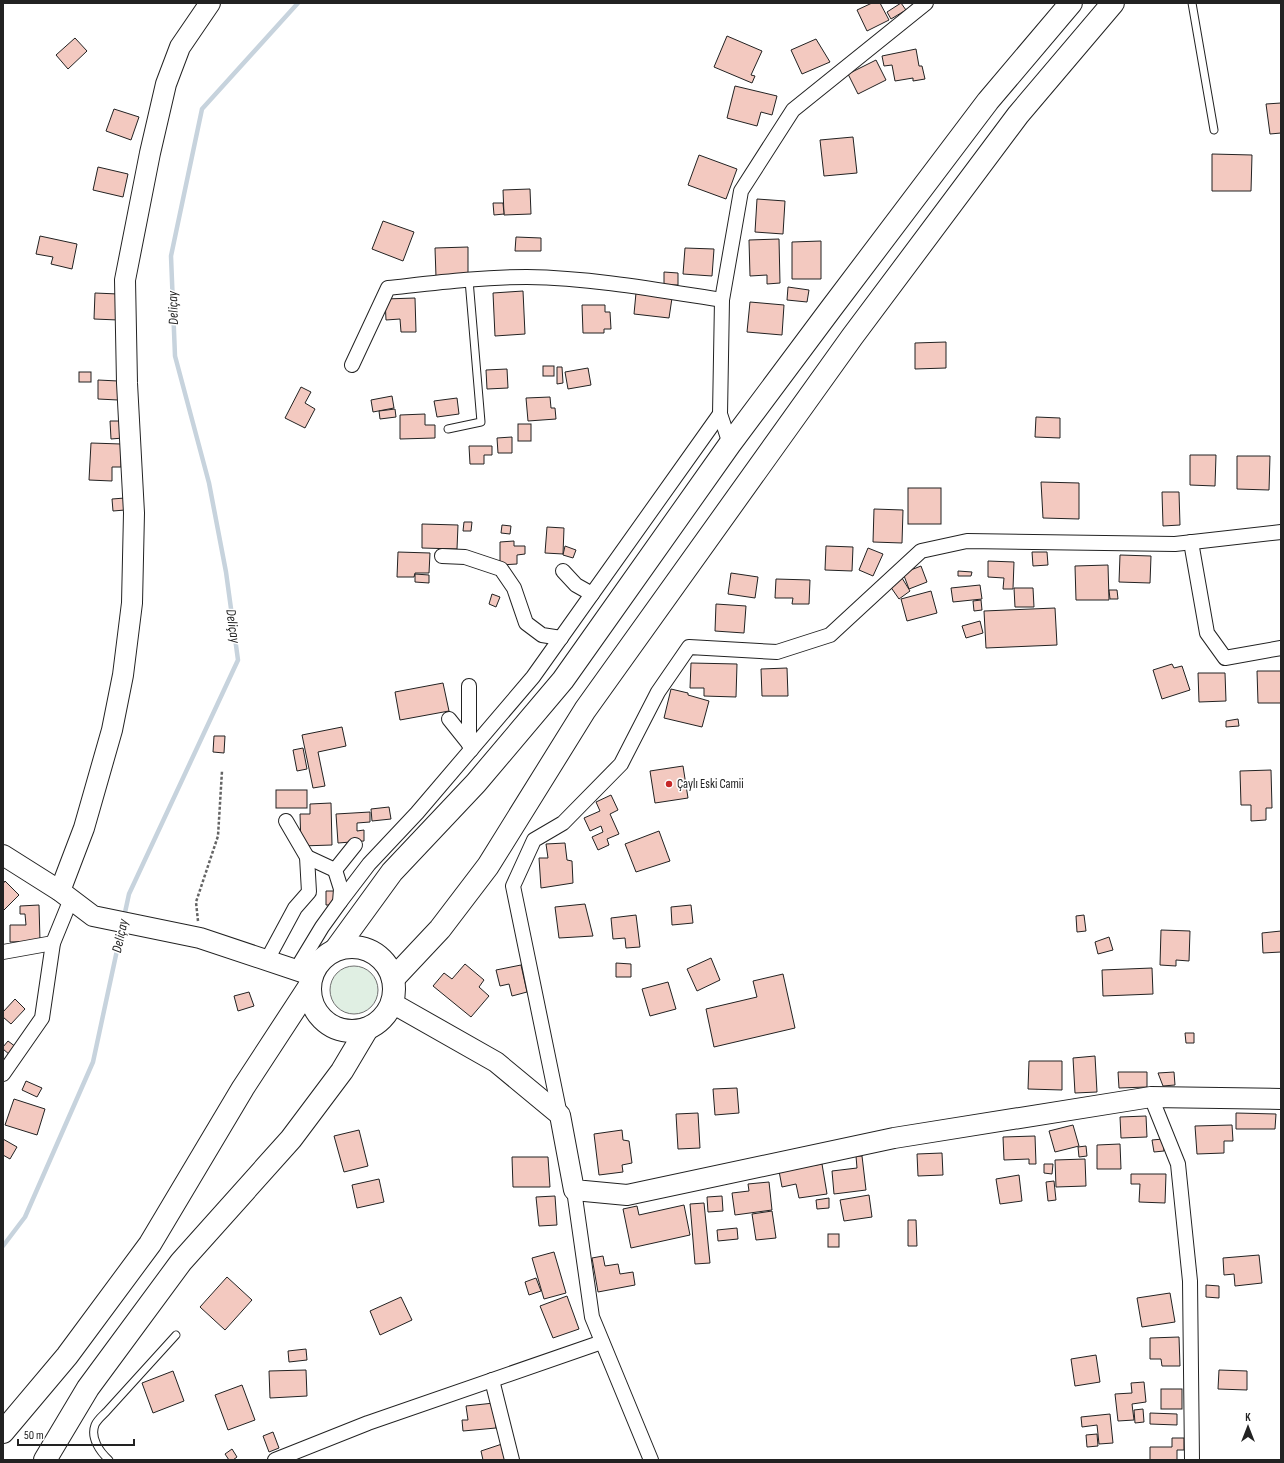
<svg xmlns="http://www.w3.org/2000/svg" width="1284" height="1463" font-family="'Sofia Sans Condensed',sans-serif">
<rect width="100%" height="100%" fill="#fff"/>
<circle fill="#e0efe3" stroke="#6f6f6f" cx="354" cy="990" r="24"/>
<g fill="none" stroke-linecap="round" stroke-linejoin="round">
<g stroke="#c7d3dd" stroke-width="4.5">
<polyline points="124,917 129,894 238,660 226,572 209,483 175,356 171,256 202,109 298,3"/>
<polyline points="3,1246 25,1217 93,1062 122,927"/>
</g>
</g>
<g fill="#f3c9c0" stroke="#222">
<polygon points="872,3 880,3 889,20 867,31 857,10"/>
<polygon points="901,3 906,10 891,19 887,12"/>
<polygon points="727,36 762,51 751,75 755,76 752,83 714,67"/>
<polygon points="75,38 87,51 68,69 56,55"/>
<polygon points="816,39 830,62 802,74 791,50"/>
<polygon points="916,49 919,66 922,66 925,79 913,81 913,78 895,81 892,65 884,66 882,56"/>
<polygon points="876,60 886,80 858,94 848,74"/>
<polygon points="735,86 777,96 772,115 761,112 757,126 727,118"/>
<polygon points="1281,103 1281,133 1270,134 1266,104"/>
<polygon points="114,109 139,117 131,140 106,131"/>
<polygon points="853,137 857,173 824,176 820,140"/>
<polygon points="1212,154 1252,155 1251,191 1212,191"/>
<polygon points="699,155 737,169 726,199 688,185"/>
<polygon points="98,167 128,174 123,197 93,190"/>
<polygon points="530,189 531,214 504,215 503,190"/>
<polygon points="757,199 785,201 783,234 755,232"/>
<polygon points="493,203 503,203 504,214 494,215"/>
<polygon points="383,221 414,232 403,261 372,249"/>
<polygon points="40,236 77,244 72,269 51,264 53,257 36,254"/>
<polygon points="516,237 541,238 541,251 515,251"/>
<polygon points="779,239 780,283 767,284 767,275 750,276 749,240"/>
<polygon points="821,241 821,279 792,279 792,242"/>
<polygon points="468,247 468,276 436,277 435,248"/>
<polygon points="685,248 714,249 712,276 683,274"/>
<polygon points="664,272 678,273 678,285 664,285"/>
<polygon points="788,287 809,290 807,302 787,300"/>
<polygon points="523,291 525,334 495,336 493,293"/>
<polygon points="95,293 118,294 118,320 94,319"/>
<polygon points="636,293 672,298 669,318 634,314"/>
<polygon points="415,298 416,332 401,332 400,319 386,320 385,299"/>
<polygon points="750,302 784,305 782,335 747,332"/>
<polygon points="582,305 605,305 605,312 610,312 611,329 604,329 604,333 583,333"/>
<polygon points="946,342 946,368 915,369 915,343"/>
<rect x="543" y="366" width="11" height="10"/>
<polygon points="557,367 562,367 563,383 557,384"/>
<polygon points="588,368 591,385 568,389 565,372"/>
<polygon points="507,369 508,388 487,389 486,370"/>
<rect x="79" y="372" width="12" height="10"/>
<polygon points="98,380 118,381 118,400 98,399"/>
<polygon points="301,387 311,392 305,403 315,409 305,428 285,418"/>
<polygon points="392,396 394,408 373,412 371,400"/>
<polygon points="550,397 551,408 555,408 556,419 528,421 526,398"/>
<polygon points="457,398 459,414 437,417 434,401"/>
<polygon points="395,409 396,417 380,419 379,411"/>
<polygon points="425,414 425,425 435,425 435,438 400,439 400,415"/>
<polygon points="1036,417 1060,418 1060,438 1035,437"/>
<polygon points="110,421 122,421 123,438 111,439"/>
<rect x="518" y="424" width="13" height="17"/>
<polygon points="512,437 512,453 498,453 497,438"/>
<polygon points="91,443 121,444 121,467 112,467 112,481 89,480"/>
<polygon points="469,446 492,446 492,455 484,455 484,464 470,464"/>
<polygon points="1190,455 1216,455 1215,486 1190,485"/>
<polygon points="1237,456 1270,456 1269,490 1237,489"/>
<polygon points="1041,482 1079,483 1079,519 1043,518"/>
<rect x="908" y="488" width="33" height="36"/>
<polygon points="1162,492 1179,492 1180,525 1163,526"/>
<polygon points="125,498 125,510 113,511 112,499"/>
<polygon points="874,509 903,510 902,543 873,542"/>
<polygon points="464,522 472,522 471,531 463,531"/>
<polygon points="422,524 458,525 457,549 422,548"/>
<polygon points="502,525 511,526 510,534 501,533"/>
<polygon points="547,527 564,528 563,554 545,553"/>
<polygon points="514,541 514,546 525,546 525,554 517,555 517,564 500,565 500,542"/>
<polygon points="565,546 576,550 573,558 563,555"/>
<polygon points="826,546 853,547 852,571 825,570"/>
<polygon points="868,548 883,554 873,576 859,570"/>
<polygon points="398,552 430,553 429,573 415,573 414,577 397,577"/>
<polygon points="1032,552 1047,552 1048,565 1033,566"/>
<polygon points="1120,555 1151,556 1150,583 1119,582"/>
<polygon points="988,561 1014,562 1013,589 1003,589 1004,578 988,577"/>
<polygon points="1108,565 1109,600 1076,600 1075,566"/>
<polygon points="921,566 927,582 909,589 903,573"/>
<polygon points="958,571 972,572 971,576 958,576"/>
<polygon points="731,573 758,577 755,598 728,594"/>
<polygon points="415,574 429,575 429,583 415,582"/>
<polygon points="902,578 910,591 899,599 890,586"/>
<polygon points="776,579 810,580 809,604 792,604 793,598 775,598"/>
<polygon points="980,585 982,599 953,602 951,588"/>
<polygon points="1014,588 1033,588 1034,607 1015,607"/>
<polygon points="1109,590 1117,590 1118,599 1110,599"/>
<polygon points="931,591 937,613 907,621 901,599"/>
<polygon points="492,594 500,597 496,607 489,604"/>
<polygon points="981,600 982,610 974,611 973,601"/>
<polygon points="716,604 746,606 744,633 715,631"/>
<polygon points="1055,608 1057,645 986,648 984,611"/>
<polygon points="980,621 983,633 966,638 962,626"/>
<polygon points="691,663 737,664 736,697 704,696 704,688 690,688"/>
<polygon points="1172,664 1174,668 1182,666 1190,690 1162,699 1153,670"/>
<polygon points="787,668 788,696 762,696 761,669"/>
<polygon points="1257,671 1281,671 1281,703 1258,703"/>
<polygon points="1198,673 1225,673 1226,701 1199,702"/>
<polygon points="443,683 449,711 400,720 395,692"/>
<polygon points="671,689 688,693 688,695 709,701 702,727 664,718"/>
<polygon points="1238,719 1239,726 1226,727 1226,721"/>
<polygon points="342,727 346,746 318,752 325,786 313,788 302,735"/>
<polygon points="214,736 225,736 224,753 213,752"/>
<polygon points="303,748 307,769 297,771 293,750"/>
<polygon points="683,766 688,798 655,803 650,771"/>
<polygon points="1271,770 1272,808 1266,808 1266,820 1251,821 1251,805 1241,805 1240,771"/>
<rect x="276" y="790" width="31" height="18"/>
<polygon points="611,795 618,810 610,814 619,834 607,839 609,845 598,850 592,837 603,832 601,826 590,831 584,818 600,811 596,802"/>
<polygon points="331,803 332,845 301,846 300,814 310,814 310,804"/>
<polygon points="389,807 391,819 372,821 371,809"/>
<polygon points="370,812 370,822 357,823 357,831 364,830 364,841 338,843 336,814"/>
<polygon points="659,831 670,861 636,872 625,844"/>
<polygon points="565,843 567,860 572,861 573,883 541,888 539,858 548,858 546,844"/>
<polygon points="5,881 19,895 3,911 3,884"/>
<polygon points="326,891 334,891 335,905 326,905"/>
<polygon points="585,904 593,936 559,938 555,907"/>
<polygon points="39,905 40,941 10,942 10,925 26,925 25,914 20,914 20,906"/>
<polygon points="691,905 693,923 672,925 671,907"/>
<polygon points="636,915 640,947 626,948 625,938 613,939 611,918"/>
<polygon points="1084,915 1086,931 1077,932 1076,916"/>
<polygon points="1161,930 1190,931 1189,961 1176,960 1176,966 1160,965"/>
<polygon points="1281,931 1281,952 1263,953 1262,933"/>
<polygon points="1109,937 1113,950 1098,954 1095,942"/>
<polygon points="711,958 720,980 697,991 687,969"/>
<polygon points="616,963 631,964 631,977 616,977"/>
<polygon points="465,964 484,980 479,987 489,996 471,1017 433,986 444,973 452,979"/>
<polygon points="521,965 527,992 512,996 509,984 500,986 496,970"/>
<polygon points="1152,968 1153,994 1103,996 1102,970"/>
<polygon points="783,974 795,1028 714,1047 706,1009 757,997 753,981"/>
<polygon points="668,982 676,1009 650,1016 642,989"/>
<polygon points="249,992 254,1006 238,1011 234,996"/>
<polygon points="15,999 25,1009 11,1024 3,1017 3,1012"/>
<polygon points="1185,1033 1194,1033 1194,1043 1186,1043"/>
<polygon points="8,1041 16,1047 10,1055 3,1049 3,1047"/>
<polygon points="1095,1056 1097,1092 1075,1093 1073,1058"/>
<polygon points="1029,1061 1062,1061 1062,1090 1028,1089"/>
<polygon points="1118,1072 1147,1072 1147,1087 1119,1088"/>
<polygon points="1174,1072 1175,1085 1163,1086 1158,1073"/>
<polygon points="26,1081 42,1088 37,1097 22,1090"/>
<polygon points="737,1088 739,1113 715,1115 713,1089"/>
<polygon points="14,1099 45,1109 37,1135 5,1125"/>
<polygon points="698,1113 700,1148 678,1149 676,1114"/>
<polygon points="1236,1113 1276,1114 1275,1129 1236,1129"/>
<polygon points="1146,1116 1147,1137 1121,1138 1120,1117"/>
<polygon points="1073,1125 1079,1146 1055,1152 1049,1131"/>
<polygon points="1232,1125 1233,1141 1224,1141 1224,1153 1197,1154 1195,1126"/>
<polygon points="359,1130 368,1166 344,1172 334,1136"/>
<polygon points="622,1130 623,1140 629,1141 632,1163 622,1165 623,1172 599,1175 594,1134"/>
<polygon points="1035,1136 1036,1164 1029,1164 1029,1159 1004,1160 1003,1137"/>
<polygon points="3,1139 17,1147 10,1159 3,1155"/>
<polygon points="1163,1139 1164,1151 1154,1152 1152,1140"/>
<polygon points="1120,1144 1121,1169 1097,1169 1097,1145"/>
<polygon points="1086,1146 1087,1156 1079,1157 1078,1147"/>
<polygon points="942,1153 943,1175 918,1176 917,1154"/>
<polygon points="856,1156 862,1156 866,1190 834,1194 832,1171 857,1168"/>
<polygon points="512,1157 548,1157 550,1187 513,1187"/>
<polygon points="1085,1159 1086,1186 1056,1187 1055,1160"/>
<polygon points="822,1164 827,1194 799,1198 796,1184 782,1187 779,1171"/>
<polygon points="1044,1164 1053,1164 1052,1174 1044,1173"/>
<polygon points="1131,1174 1166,1174 1165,1203 1139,1202 1140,1184 1131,1184"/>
<polygon points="1019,1175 1022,1201 1000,1204 996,1179"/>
<polygon points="379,1179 384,1202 357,1208 352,1185"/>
<polygon points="1054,1181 1056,1200 1048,1201 1046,1182"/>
<polygon points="769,1182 772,1210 735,1215 732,1193 749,1191 748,1184"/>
<polygon points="869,1195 872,1217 844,1221 840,1200"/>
<polygon points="555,1196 557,1225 539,1226 536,1197"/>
<polygon points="722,1196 723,1211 708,1212 707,1197"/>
<polygon points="829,1198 829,1208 817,1209 816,1200"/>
<polygon points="704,1203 710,1263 695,1264 690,1204"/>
<polygon points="684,1205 690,1235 631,1248 623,1209 637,1206 639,1215"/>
<polygon points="772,1211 776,1238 756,1240 752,1214"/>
<polygon points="908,1220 916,1220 917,1246 908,1246"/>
<polygon points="737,1228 738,1239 718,1241 717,1230"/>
<rect x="828" y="1234" width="11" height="13"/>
<polygon points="554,1252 566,1293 544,1299 532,1258"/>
<polygon points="1259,1255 1262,1283 1235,1286 1234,1274 1224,1275 1223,1258"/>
<polygon points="603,1256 605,1266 618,1264 620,1274 633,1272 635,1285 598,1292 592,1258"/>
<polygon points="227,1277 252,1300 225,1330 200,1307"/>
<polygon points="536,1278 541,1291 529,1295 525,1282"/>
<polygon points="1206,1285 1219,1286 1219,1298 1206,1297"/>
<polygon points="1170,1293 1175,1322 1142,1327 1137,1298"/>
<polygon points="567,1296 579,1329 553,1338 540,1306"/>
<polygon points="401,1297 412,1320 380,1335 370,1311"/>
<polygon points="1179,1337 1180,1366 1162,1366 1161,1359 1150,1359 1150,1338"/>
<polygon points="306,1349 307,1360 289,1362 288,1351"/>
<polygon points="1096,1355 1100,1382 1075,1386 1071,1359"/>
<polygon points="306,1370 307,1396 270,1398 269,1371"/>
<polygon points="1219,1370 1247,1371 1247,1390 1218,1389"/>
<polygon points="173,1371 184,1401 153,1413 142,1383"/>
<polygon points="1144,1382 1146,1402 1132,1404 1134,1420 1118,1421 1115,1394 1132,1393 1131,1383"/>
<polygon points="242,1385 255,1420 228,1430 215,1395"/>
<rect x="1161" y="1389" width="21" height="20"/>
<polygon points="494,1403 496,1428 463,1431 462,1420 468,1420 466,1406"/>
<polygon points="1143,1409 1144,1422 1135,1423 1134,1410"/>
<polygon points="1150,1413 1177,1414 1177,1425 1150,1424"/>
<polygon points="1110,1414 1113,1443 1099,1444 1097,1425 1082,1427 1081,1417"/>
<polygon points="273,1432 279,1448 269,1452 263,1436"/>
<polygon points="1097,1434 1098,1446 1087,1447 1086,1435"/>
<polygon points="1172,1438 1184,1438 1184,1450 1177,1450 1177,1460 1150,1460 1150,1447 1172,1447"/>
<polygon points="505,1443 509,1460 483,1460 481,1451"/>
<polygon points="232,1449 237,1457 233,1460 229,1460 225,1454"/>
</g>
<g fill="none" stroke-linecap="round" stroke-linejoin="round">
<defs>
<g id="lane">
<polyline points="1192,3 1214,130"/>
<polyline points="448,429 481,422 469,280"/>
<path d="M109,1460c-9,-8 -19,-22 -14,-35 2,-5 7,-9 11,-13l70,-77"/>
</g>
<g id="street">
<path d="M352,365l36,-77c46,-5 92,-11 139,-11 66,1 131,13 195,23"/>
<polyline points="730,444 720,414 722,300 741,191 793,110 926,3"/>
<polyline points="1191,542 1207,633 1225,658 1281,648"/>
<polyline points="442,556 465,557 501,569 514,588 526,623 542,635 561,638"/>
<polyline points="563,571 576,585 592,594"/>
<polyline points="469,686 469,744 471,750"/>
<polyline points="449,719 469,744"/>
<polyline points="307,857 335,870 355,845"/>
<polyline points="340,902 369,864 417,813 533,677 720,414"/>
<polyline points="3,952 53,943"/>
<polyline points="267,960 295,908 309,892 307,857 286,821"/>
<polyline points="296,970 322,927 340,902 341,889 335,870"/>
<polyline points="3,1074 42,1018 53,943 71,899"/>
<polyline points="1151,1097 1178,1164 1190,1281 1192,1460"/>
<polyline points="560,1115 513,886 534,840 563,823 621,764 658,692 689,647 777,652 830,635 921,551 967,541 1175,544 1281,532"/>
<polyline points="574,1190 592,1317 651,1460"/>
<polyline points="492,1380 512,1460"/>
<polyline points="275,1460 368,1423 602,1342"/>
</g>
<g id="secondary">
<polyline points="3,855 60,891 93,916 200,938 311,975"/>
<polyline points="60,891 84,828 112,730 123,675 132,603 134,513 127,383 125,280 150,153 166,84 180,47 210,3"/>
<polyline points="392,1003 496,1062 560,1115 574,1190 627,1195 894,1138 1151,1097 1281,1099"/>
</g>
<g id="highway">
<circle cx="352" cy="989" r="42"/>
<polyline points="336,949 392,872 476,783 563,680 730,444 830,310 988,101 1071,3"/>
<polyline points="393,979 440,929 488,866 585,710 852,337 1018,115 1113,3"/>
<polyline points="3,1432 67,1356 150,1244 243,1088 309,987"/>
<polyline points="45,1460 88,1388 181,1262 291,1139 342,1071 367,1029"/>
</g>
</defs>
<use href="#lane" stroke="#222" stroke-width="9"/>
<use href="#street" stroke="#222" stroke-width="16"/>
<use href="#secondary" stroke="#222" stroke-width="22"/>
<use href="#highway" stroke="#222" stroke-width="24"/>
<polyline stroke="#646464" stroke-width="2.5" stroke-dasharray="3 2" stroke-linecap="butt" points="198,921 196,902 218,836 222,771"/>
<use href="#lane" stroke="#fff" stroke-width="7"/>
<use href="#street" stroke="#fff" stroke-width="14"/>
<use href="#secondary" stroke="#fff" stroke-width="20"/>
<use href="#highway" stroke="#fff" stroke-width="22"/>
</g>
<circle fill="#c62828" stroke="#fff" stroke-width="1.5" cx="669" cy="784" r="4"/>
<g text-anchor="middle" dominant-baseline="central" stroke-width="3" stroke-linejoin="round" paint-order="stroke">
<g font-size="13" fill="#222" stroke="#fff" text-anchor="start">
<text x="677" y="784">Çaylı Eski Camii</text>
</g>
<g font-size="14" font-style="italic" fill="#222" stroke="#fff">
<text transform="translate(173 308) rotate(-92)">Deliçay</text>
<text transform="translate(233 626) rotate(82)">Deliçay</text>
<text transform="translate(120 936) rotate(-78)">Deliçay</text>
</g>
</g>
<rect width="1284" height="1463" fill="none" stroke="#222222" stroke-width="8"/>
<g transform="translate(1248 1427)" stroke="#ffffff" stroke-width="3" paint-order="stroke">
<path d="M0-3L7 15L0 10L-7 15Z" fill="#222222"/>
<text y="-6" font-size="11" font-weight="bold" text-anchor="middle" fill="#222222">K</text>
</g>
<path d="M18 1439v6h116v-6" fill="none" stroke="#222222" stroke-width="2"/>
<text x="24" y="1439" font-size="12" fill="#222222" stroke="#ffffff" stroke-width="3" paint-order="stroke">50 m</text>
</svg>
